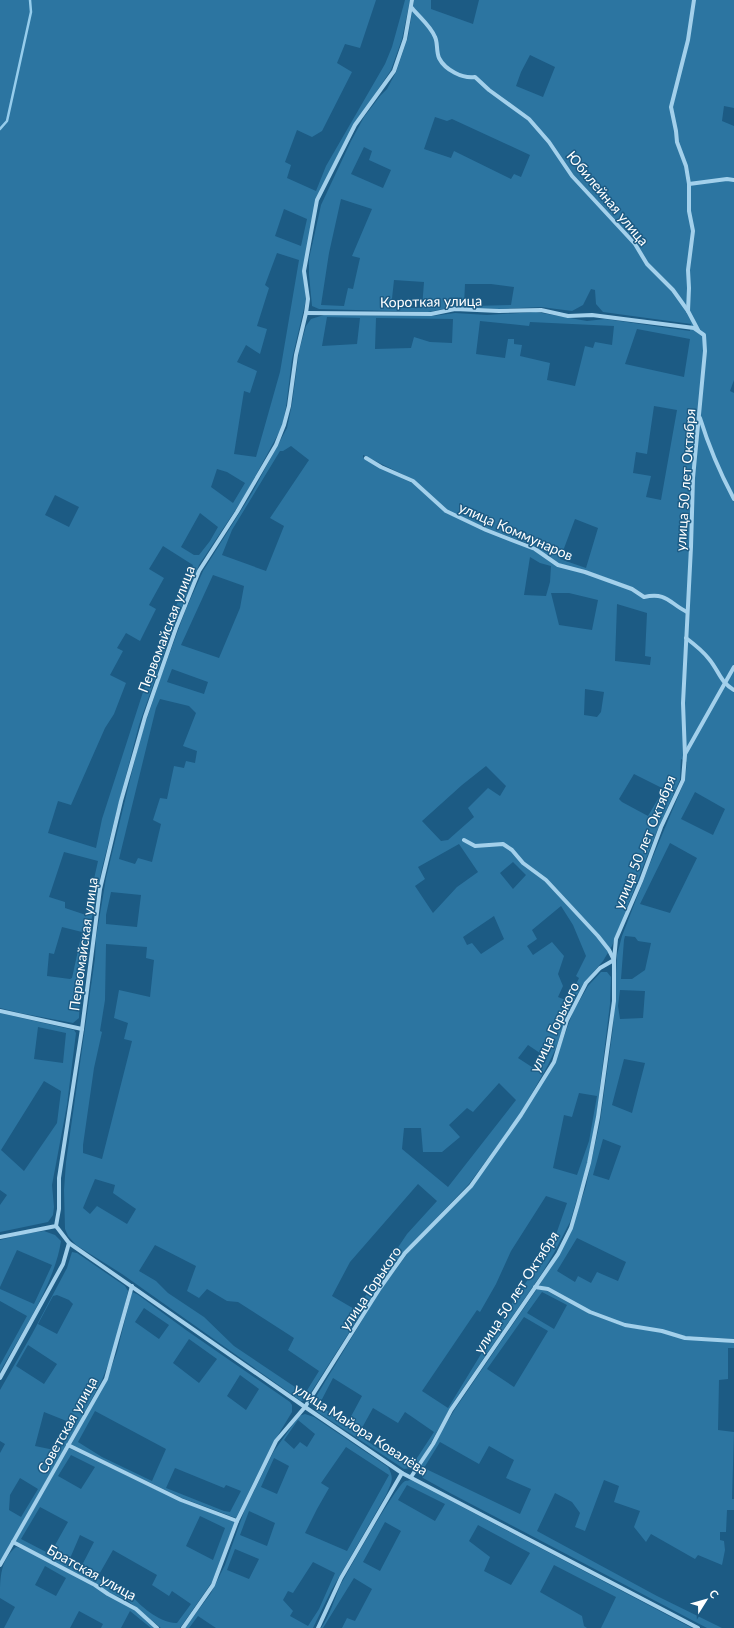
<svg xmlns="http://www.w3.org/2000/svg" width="734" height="1628" font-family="Lato,sans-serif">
<rect width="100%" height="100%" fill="#1c5b84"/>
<g fill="#2c75a1" fill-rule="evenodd">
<path d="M0,0h376l-16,48 -15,-4 -8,19 15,9 -30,59 -10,6 -15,-7 -12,32 6,3 -4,13 29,13 10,-25 59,-102 7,-17 13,-47h5l-8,39 -11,31 -36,54 -39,75 -13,75 3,26 -14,59 -6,48 -4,20 -38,70 -45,68 -30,74 -30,86 -37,143 -12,59 -10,72 -1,19 -6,5 -53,-10 -20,-5zM284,209l23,10 -6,27 -26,-10zM277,253l22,7 -19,112 -24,85 -22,-3 10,-63 6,2 7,-22 -20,-9 9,-17 14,9 7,-25 -10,-3 12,-38 -4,-3zM217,469l10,3 18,11 -12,20 -22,-16zM55,495l24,12 -10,20 -24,-12zM200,513l18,14 -8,14 -11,14h-5l-13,-8zM163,546l30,19 -40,96 -51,158 -6,29 -48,-15 10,-32 13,4 34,-77 9,-14 12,-31 -16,-8 13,-24 -6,-3 9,-15 14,8 16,-32 -7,-4 15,-27 -15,-9zM64,852l34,9 -12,54 -21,-7v-6l-16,-5zM62,927l20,5 -10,46 -2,1 -23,-3 2,-23 5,1z"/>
<path d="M414,0h17v9l42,15 6,-24h255v108l-10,-2 -2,15 12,5v254l-4,11 4,2v946l-50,-3 -60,-12 -34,-13 -51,-25 31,-52 16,-48 14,-64 13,-94 4,-73 5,-19 27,-70 36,-86 2,-18 -6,-3 -1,21 -23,51 -45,115 -9,15 -20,23 -11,20 -7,18 -9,26 -8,17 -29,51 -50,68 -66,69 -25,34 -72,113 -5,1 -179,-127 -46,-29 -8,-9 -3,-7 -1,-39 2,-28 29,-204 1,-20 10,-60 34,-139 22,-65 24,-65 17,-38 49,-78 35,-65 5,-24 7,-53 7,-25 5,-7 13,-4 109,1 22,-3 32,2 49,-3 51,9 18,-2 85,12 1,-7 -88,-12 -7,-8 -1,-14 -4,-1 -8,16 -11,6 -31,-4 -43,2 -43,-2 -27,5 -109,-3 -7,-3 -3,-31v-16l12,-54 30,-64 13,-24 16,-21 7,-7 9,-17 12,-35zM530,55l25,12 -12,30 -27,-11 5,-14zM435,117l12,4 5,-2 78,36 -9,22 -7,-3 -3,5 -57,-28 -3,7 -27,-9zM364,147l8,4 -3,9 22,10 -8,18 -32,-14zM341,199l31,10 -20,47 8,2 -7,31 -5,-1 -4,18 -23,-1 8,-52zM394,280l30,2 -2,26h-31zM465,284h26l23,3 -3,18 -37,1 -10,-1zM327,317l33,1 -3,26 -35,2zM376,318l77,1 -1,24 -22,-1 -16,-5 -3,11 -36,1zM480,321l49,5 1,-4 84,4 -2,19 -17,-3 -2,6 -8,-2 -10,40 -28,-6 3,-17 -30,-7 2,-11 -8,-1v-5h-6l-3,19 -29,-4zM637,329l53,10 -6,38 -59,-13zM654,406l23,4 -16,90 -15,-3 5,-21 -18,-3 3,-21 11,2zM291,446l18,14 -39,58 14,8 -18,45 -44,-16 10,-25 48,-79h3zM363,455l41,20 43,35 40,19 37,13 13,7 22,15 28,7 47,17 9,6 5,1 -4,3 -12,-8 -47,-17 -27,-7 -22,-15 -90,-38 -30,-28 -49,-24 -4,-4zM575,519l23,9 -12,40 -26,-9zM530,557l10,6 11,3 -1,16 -4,14 -22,-1zM213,575l31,11 -4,22 -21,50 -38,-13zM551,593h18l29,7 -6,30 -33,-5zM617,604l30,9 -2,43 6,1 -1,8 -35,-4zM172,669l36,13 -4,12 -37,-12zM585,689l19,3 -3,20 -4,5 -13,-2zM160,699l29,7 7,7 -13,33 14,5 -2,12 -9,-2 -2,7 -10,-2 -7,33 -7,-1 -7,22 8,4 -9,38 -14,-4 -3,6 -16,-5 37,-151zM486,766l20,20 -6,10 -12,-8 -20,20 6,9 -26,23 -7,1 -19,-20 40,-36zM634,774l30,15 -16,27 -26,-14 -3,-3zM695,792l30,17 -12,26 -32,-16zM670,843l27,15 -27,55 -30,-9zM459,844l19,28 -21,15 -24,26 -18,-27 10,-7 -7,-12zM513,862l13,13 -13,14 -13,-16zM111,892l30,3 -4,32 -31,-3v-9zM561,906l12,19 13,31 -10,20 3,2 -11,23 -10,-4 5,-11 -5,-12 6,-18 -12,-14 -19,13 -6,-9 10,-7 -5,-9zM494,916l10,23 -23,15 -9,-11 -5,2 -4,-8zM625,936l10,1 3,4 13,2 -6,27 -13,9h-11l3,-39zM106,944l41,3 -1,11 8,2 -4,37 -31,-7 -5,28 14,5 -4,16 8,2 -30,118 -19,-6v-8l11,-77 8,-36 -2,-1 5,-31zM620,990l25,1 -2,27 -23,1 -2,-13zM528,1045l15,10 -8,14 -17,-11zM624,1059l21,4 -13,50 -20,-8zM499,1083l17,17 -68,87 -46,-38 2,-21h17l2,24h19l18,-15 -11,-12 18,-17 6,4zM603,1139l18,7 -12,34 -16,-5zM95,1179l20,6 -2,8 23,16 -9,15 -30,-18 -7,8 -7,-6zM418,1184l19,17 -30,33 -51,76 -24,-14 18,-34zM577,1238l49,24 -8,19 -21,-9 -6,11 -13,-7 -3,6 -18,-11zM155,1245l41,21 -9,25 12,7 8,-9 20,12 11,1 56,36 -6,12 31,21 -13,21 -2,1 -70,-47 -30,-29 -36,-24 -12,-12 -17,-10z"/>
<path d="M601,972h6l4,5 -1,27 -14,115 -10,50 -16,53 -16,31 -12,20 -89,130 -29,52 -9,11 -4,2 -7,1 -88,-58 -2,-5 3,-11 64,-106 27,-36 64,-66 82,-123 19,-52 15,-26zM579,1093l18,3 -8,45 -12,34 -24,-7 11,-53 8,2zM546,1196l21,7 -15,43 -33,46 -71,116 -26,-17 55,-81 3,2 16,-28 15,-33zM333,1378l29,18 -15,28 -28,-19zM373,1408l25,15 7,-11 29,20 -19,29 -7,-5h-6l-16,-10 -4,5 -24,-16z"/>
<path d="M0,1013l74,17 2,3 -9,72 -15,80 2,22 -1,8 -5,7 -48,10v-27l7,-10 -7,-5zM38,1027l28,6 -3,30 -29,-4zM44,1081l17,10 -4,32 -33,48 -23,-21z"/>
<path d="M44,1231l11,4 6,6c-6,42 -40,93 -61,131v-7l27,-49 -27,-15v-12l34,15 18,-39 -35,-15 -17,37v-47l23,-6z"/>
<path d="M72,1252l5,1 48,33 3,5 -2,9 -15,57 -9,23 -20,37 -82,145v-109l5,-9 -5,-3v-51l32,-56 35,-66zM57,1295l12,5 4,4 -16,30 -19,-10 15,-28zM28,1345l29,19 -13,20 -28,-18zM44,1412l30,12 -15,27 -24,-5zM20,1478l18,11 -17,28 -12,-7 1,-15z"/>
<path d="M537,1289l10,2 43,23 36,13 108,16v5h-6v31l-9,1 -1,50 16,2 -2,67h2v11h-7l-1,22h-6v8l4,1 1,9 -3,15 -24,-10 -3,4 -44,-25 -5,8 -12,-15 6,-16 -26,-9 5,-16 -15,-6 -19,51 -10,-4 5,-14 -8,-11 -17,-9 -18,38 120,65 65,32h-15l-257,-135 -27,-15c-3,-5 -3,-8 -1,-14l33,-55zM542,1292l25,13 -13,24 -27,-16zM524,1317l24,14 -34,56 -27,-18zM440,1442l39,22 10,-18 25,14 -8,18 25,11 -11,25 -96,-46z"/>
<path d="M132,1292l5,2 49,36 104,72 2,3v7l-20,33 -36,73 -54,-20 -111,-53 36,-66 10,-27zM144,1308l25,17 -10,14 -24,-17zM189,1339l28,20 -18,24 -26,-20zM240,1375l19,14 -13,21 -19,-14zM95,1411l71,38 -14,32 -50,-24 -24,-15zM175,1468l49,20 2,-3 15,6 -11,21 -6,-1 -58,-23z"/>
<path d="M305,1414l9,3 74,50c7,12 3,16 -2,28l-55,96 -18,37h-97l-18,-12 -9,12h-4l26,-35 14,-28 20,-56 29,-58 25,-35zM298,1420l17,14 -8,13 -7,-5 -6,7 -10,-9zM346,1447l43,28 -42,76 -42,-18 12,-24 12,-21 -8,-5zM274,1458l15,8 -12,28 -16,-7zM249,1511l26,12 -8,23 -27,-11zM235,1549l24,10 -10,20 -22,-9zM313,1562l22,11 -16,36 -11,17 -18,-10 3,-5 -10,-11 5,-9 5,2z"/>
<path d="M69,1448l113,54 53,20 -23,60 -32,46h-19l-34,-28 -18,-7 -15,-11 -79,-40zM71,1455l24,12 -14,22 -23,-13zM40,1507l28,15 -18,32 -29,-15zM200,1516l25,12 -12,32 -27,-14zM80,1535l14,7 -14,27 -12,-6zM113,1550l44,25 -5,10 17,11 3,-5 19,13 -14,19c-14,1 -35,-15 -43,-25l-37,-20z"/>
<path d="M411,1480l281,148h-91l15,-31 -62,-32 -14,27 42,24 2,10 3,2h-245l5,-10 8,3 17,-32 -18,-11 -31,50h-2c9,-13 13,-28 19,-42 8,-15 55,-99 65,-105 1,0 6,-1 6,-1zM407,1485l38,19 -10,17 -37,-21zM385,1522l16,9 -21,40 -17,-9zM478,1525l52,28 -19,32 -27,-14 6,-14 -21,-16z"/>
<path d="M16,1547l4,1 55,26 59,35 21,19h-4l-21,-17 -9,17h-20l2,-4 -24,-13 -9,17h-66l11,-21 -15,-9c0,-19 0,-38 16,-51zM45,1566l21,12 -10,18 -21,-11z"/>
</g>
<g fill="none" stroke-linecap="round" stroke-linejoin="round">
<polyline stroke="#96cdec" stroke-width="2.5" points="0,129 7,121 31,12 30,0"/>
<g stroke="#a3d0eb" stroke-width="4">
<polyline points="694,0 688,40 671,107 676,131 677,142 686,166 689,184 689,211 693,231 688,270 689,288 688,311 698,330"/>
<path d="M412,8c7,9 18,17 23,29 3,6 1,14 4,21 6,12 24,21 36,19l14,13 40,29 20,23 23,34 63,68 12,20 26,26 15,21"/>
<polyline points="689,184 727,179 734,180"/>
<polyline points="306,313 431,314 455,309 499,311 541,310 568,316 592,315 694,328 704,335 705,351 693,478 691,547 683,703 685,755 683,780 661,827 641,881 616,939 614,960 614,1001 598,1117 589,1163 578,1204 571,1228 558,1254 451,1410 433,1444 411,1477"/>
<path d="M700,418c9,29 20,55 34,81"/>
<path d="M366,458l15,9 32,14 33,30 40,19 49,19 23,16 27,7 47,17 12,8c23,-5 25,6 43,15"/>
<path d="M686,638c8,6 16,12 23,21 10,12 11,23 25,31"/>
<polyline points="685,754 734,667"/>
<polyline points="0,1011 82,1029"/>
<polyline points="56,1226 69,1243 305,1407 402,1473 698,1628"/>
<polyline points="0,1237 56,1226 59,1209 59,1178 82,1029 100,889 121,801 145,717 176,628 199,571 237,512 276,445 284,425 289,406 296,355 306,313 308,299 304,271 317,200 355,125 394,71 405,39 412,0"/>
<polyline points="535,1287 548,1289 590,1312 625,1325 662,1331 685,1338 734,1341"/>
<polyline points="0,1378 63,1264 69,1243"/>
<polyline points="68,1445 181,1500 237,1521"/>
<polyline points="13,1542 95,1585 108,1594 136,1609 157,1628"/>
<polyline points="0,1565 106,1379 132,1286"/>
<polyline points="183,1628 213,1585 237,1521 276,1441 305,1407 380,1288 405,1253 471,1186 521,1115 554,1062 567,1020 586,983 600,968 614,960 609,950 598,936 546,880 523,863 512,850 503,844 475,846 464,840"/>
<polyline points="318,1628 341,1578 402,1473"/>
</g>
</g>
<g text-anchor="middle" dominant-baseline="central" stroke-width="3" stroke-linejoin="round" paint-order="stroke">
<g font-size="14" fill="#fff" stroke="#1c5b84">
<text transform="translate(608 198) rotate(50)">Юбилейная улица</text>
<text transform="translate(431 301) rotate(-1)">Короткая улица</text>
<text transform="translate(685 480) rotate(-86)">улица 50 лет Октября</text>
<text transform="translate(516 531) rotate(24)">улица Коммунаров</text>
<text transform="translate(166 629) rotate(-69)">Первомайская улица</text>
<text transform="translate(644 842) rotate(-68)">улица 50 лет Октября</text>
<text transform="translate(83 944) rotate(-82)">Первомайская улица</text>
<text transform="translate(554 1027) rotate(-65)">улица Горького</text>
<text transform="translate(370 1288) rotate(-56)">улица Горького</text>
<text transform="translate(516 1292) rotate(-57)">улица 50 лет Октября</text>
<text transform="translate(67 1425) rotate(-61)">Советская улица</text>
<text transform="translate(361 1429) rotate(33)">улица Майора Ковалёва</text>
<text transform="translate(92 1572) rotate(29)">Братская улица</text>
</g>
</g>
<g transform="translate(706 1600) rotate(53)" stroke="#1c5b84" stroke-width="3" paint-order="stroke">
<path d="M0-3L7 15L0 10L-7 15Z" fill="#ffffff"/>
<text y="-6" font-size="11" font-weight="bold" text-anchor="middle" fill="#ffffff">С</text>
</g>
</svg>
